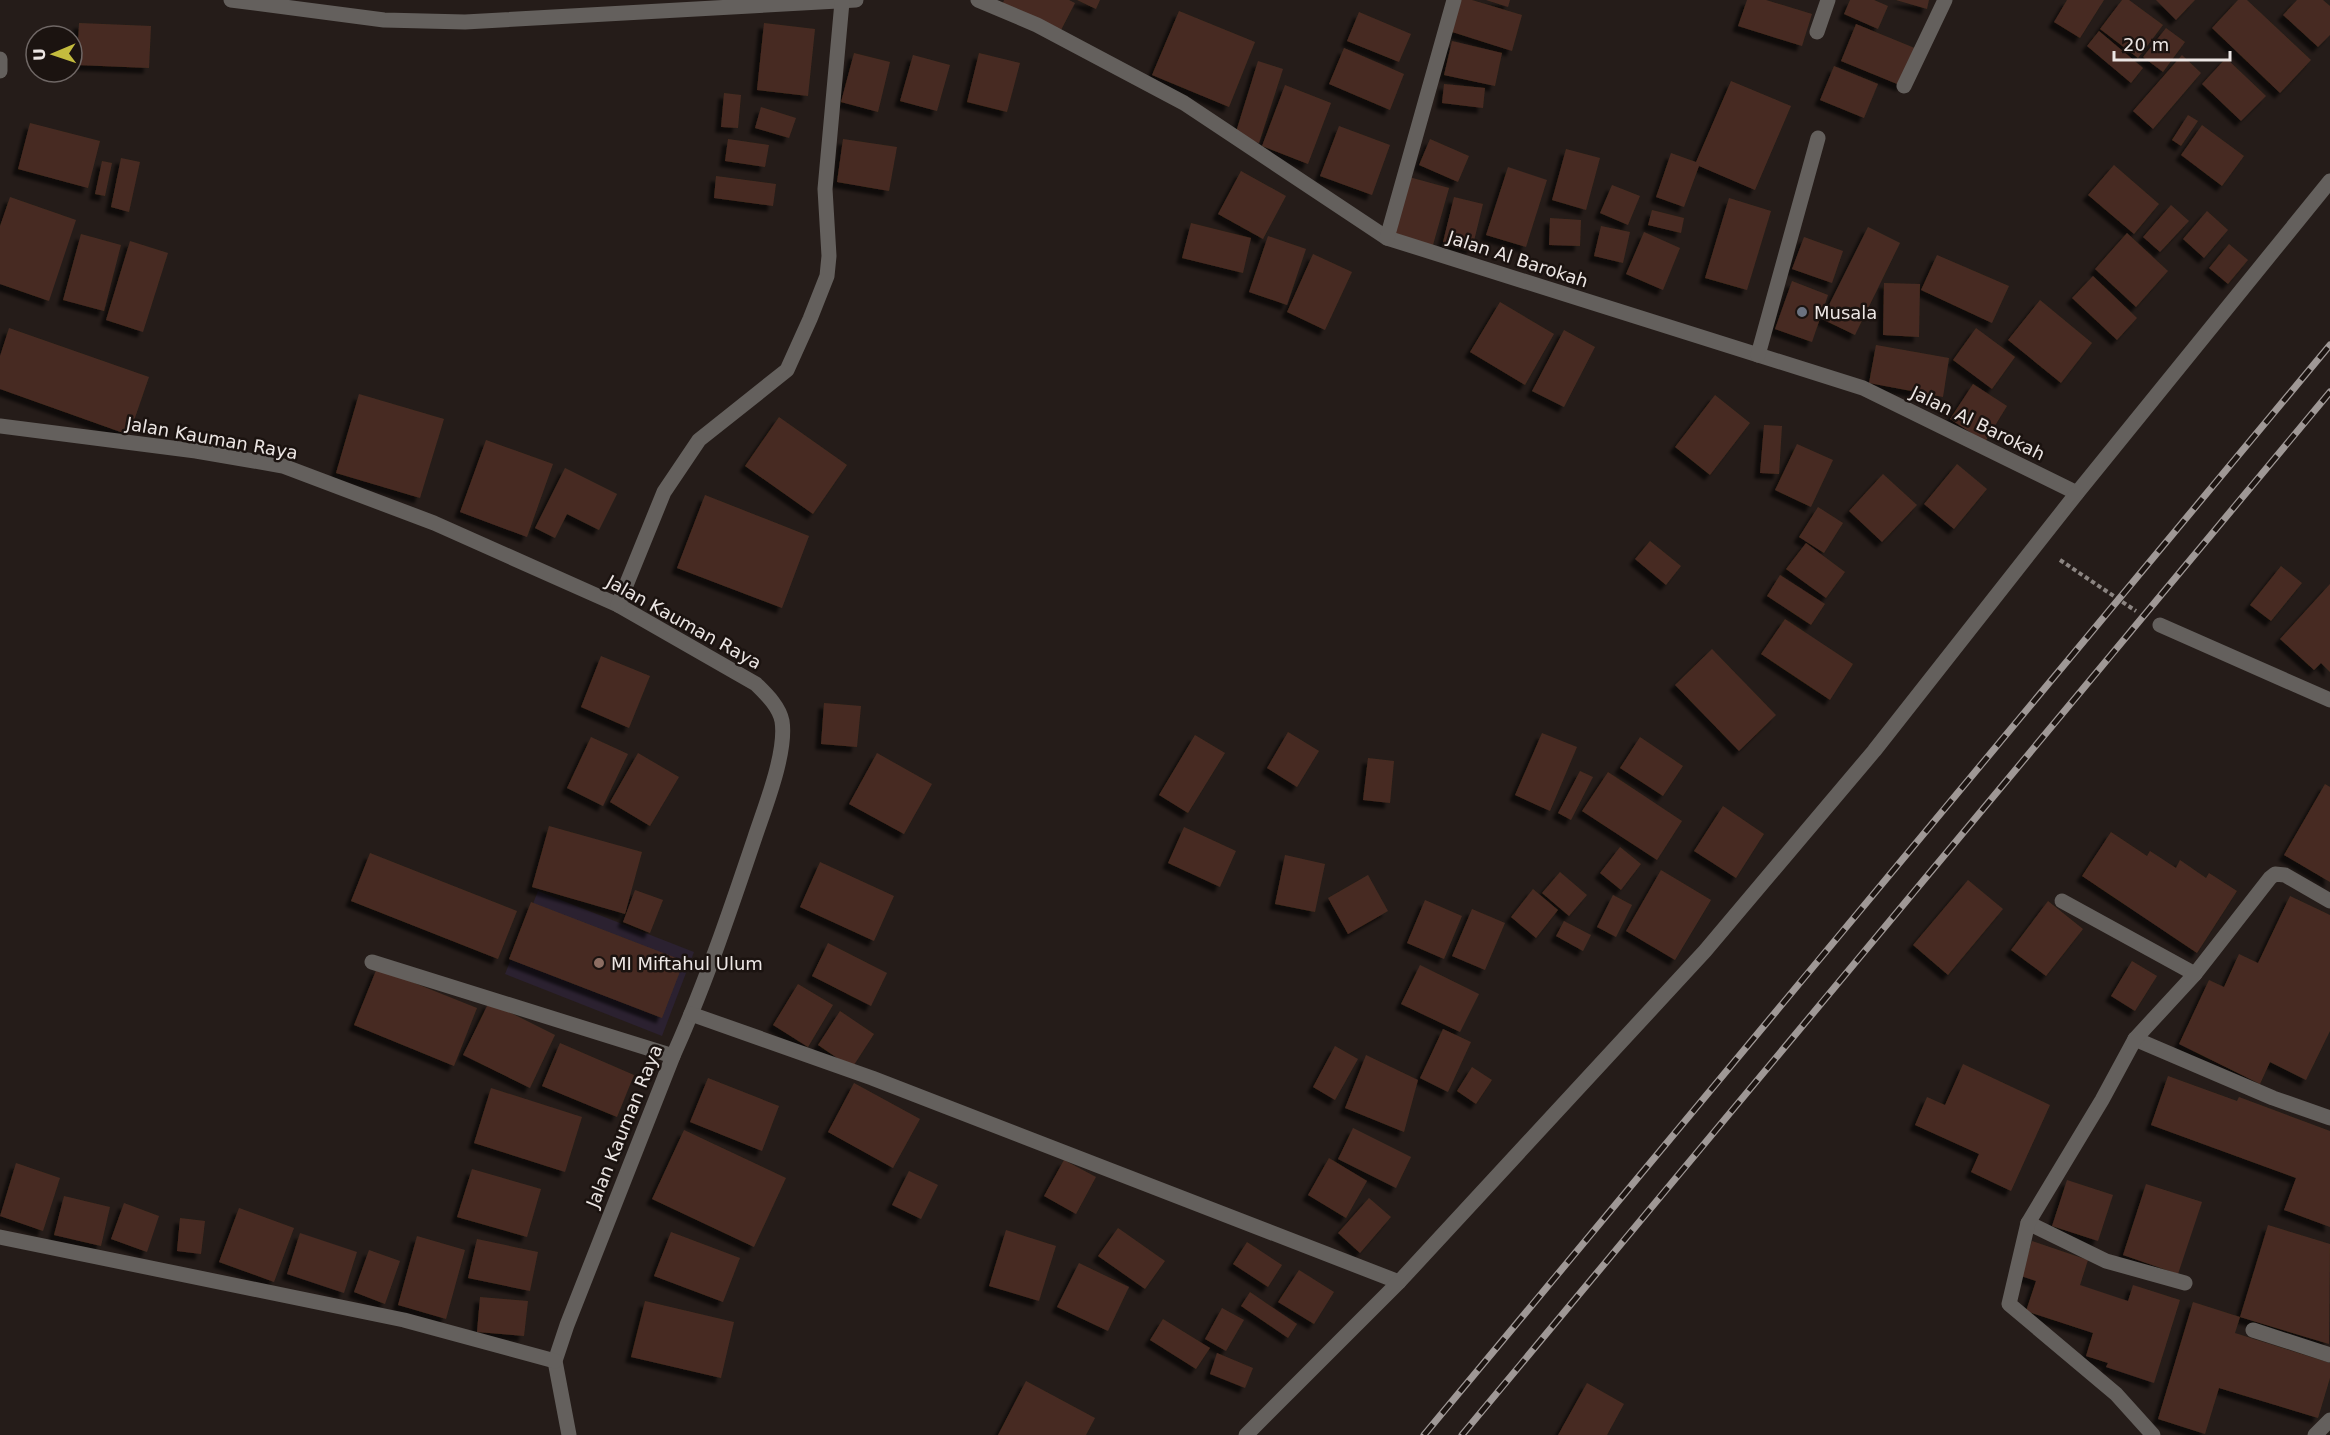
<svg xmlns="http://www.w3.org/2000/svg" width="2330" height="1435" font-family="'DejaVu Sans',sans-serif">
<defs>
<filter id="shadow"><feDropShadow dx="-5.5" dy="5.5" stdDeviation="1.5" flood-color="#0009"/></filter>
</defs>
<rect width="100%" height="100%" fill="#251c19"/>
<polygon fill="#2b2130" points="538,891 694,952 662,1036 505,974"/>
<g fill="#472c20" filter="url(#shadow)">
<polygon points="1004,0 1069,0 1075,3 1060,32 1003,3"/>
<polygon points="1077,0 1100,0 1096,9"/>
<polygon points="1459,0 1472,0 1522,15 1512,51 1449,31"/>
<polygon points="1486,0 1510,0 1508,7"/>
<polygon points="1747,0 1766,0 1812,14 1802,46 1738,26"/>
<polygon points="1850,0 1874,0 1888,6 1878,29 1844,14"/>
<polygon points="1896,0 1929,0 1927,9"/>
<polygon points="2067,0 2104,0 2080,38 2054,22"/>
<polygon points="2122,0 2129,0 2163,25 2138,58 2100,29"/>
<polygon points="2156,0 2195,0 2176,20"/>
<polygon points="2238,0 2247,0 2311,60 2280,93 2212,28"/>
<polygon points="2297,0 2323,0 2330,6 2330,35 2318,47 2283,15"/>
<polygon points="1179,11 1255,42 1229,107 1152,75"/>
<polygon points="1359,12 1411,34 1399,62 1347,41"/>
<polygon points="79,23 151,26 149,68 77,65"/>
<polygon points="764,23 815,29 808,96 757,90"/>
<polygon points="1856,24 1917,49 1902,86 1841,61"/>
<polygon points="2166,28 2185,42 2163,72 2143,57"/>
<polygon points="2099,31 2143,68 2131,83 2087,46"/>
<polygon points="1452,41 1502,53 1495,86 1444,75"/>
<polygon points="1344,48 1404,74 1390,110 1329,84"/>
<polygon points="854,53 890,62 878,112 841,102"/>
<polygon points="979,53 1020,63 1007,112 967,102"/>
<polygon points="913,55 950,65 937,111 900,101"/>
<polygon points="2182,55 2201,73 2153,129 2133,111"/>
<polygon points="2226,58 2266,96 2241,121 2202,84"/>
<polygon points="1258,61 1283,69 1259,143 1235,135"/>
<polygon points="1834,66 1878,84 1864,118 1820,100"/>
<polygon points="1731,81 1791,106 1755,190 1699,166 1684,207 1656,197 1671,153 1696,162"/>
<polygon points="1444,84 1485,88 1483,108 1442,103"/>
<polygon points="1285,85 1331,103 1308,164 1262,146"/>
<polygon points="724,93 741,95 738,128 721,127"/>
<polygon points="761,107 796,118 789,138 755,128"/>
<polygon points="2188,115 2198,121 2181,146 2172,140"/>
<polygon points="30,123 100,141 88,188 18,169"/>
<polygon points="2202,125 2244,156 2222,186 2181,155"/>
<polygon points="1339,126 1390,145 1372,195 1320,176"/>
<polygon points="728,139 769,145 765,167 725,161"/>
<polygon points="843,139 897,147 889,191 837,182"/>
<polygon points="1430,139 1469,156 1458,182 1419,165"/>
<polygon points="1566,149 1600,158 1586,210 1552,200"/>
<polygon points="121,158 140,162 129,212 111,207"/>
<polygon points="102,161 112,163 105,196 95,194"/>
<polygon points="2114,165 2159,204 2134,234 2088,195"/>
<polygon points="1508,167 1547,180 1526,247 1486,235"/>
<polygon points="1241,171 1286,196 1263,239 1218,214"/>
<polygon points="716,176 776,184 773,206 714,198"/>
<polygon points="1409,177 1449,188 1433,245 1395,234"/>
<polygon points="1612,185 1640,196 1628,225 1600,213"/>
<polygon points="10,197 76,220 49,301 0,284 0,226"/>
<polygon points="1454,197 1483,204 1472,249 1443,242"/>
<polygon points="1729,198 1771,211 1747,290 1705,278"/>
<polygon points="2171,205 2189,221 2160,252 2143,237"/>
<polygon points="1652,210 1684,218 1681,233 1648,225"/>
<polygon points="2207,211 2228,230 2204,258 2183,239"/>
<polygon points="1550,218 1581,220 1580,246 1549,245"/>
<polygon points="1191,223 1251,238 1243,273 1182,258"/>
<polygon points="1601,226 1630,232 1623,263 1594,256"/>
<polygon points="1868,227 1900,243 1855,335 1822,319"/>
<polygon points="1644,232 1680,248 1663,290 1626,274"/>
<polygon points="2127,233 2168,271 2136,307 2095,269"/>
<polygon points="81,234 121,245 104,311 63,300"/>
<polygon points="1268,236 1306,249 1287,305 1249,292"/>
<polygon points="1804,237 1843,251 1832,283 1792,269"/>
<polygon points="130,241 168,253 143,332 106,320"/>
<polygon points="2229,244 2248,260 2228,284 2209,268"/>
<polygon points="1313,254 1352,272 1325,330 1287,312"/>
<polygon points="1937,255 2009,286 1992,323 1921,290"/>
<polygon points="2093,276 2137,318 2117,340 2072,298"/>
<polygon points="1792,281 1828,295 1812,342 1775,329"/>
<polygon points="1884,283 1920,284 1919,337 1883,335"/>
<polygon points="2040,300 2092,343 2061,383 2008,340"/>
<polygon points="1500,302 1554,334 1525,385 1470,352"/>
<polygon points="9,328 149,377 129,435 0,389 0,356"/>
<polygon points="1976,328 2015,357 1992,389 1953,360"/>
<polygon points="1564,330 1595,347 1564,407 1532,391"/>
<polygon points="1876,345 1949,358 1943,397 1869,383"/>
<polygon points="1973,384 2007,406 1985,442 1950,419"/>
<polygon points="359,394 444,419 420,498 336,473"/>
<polygon points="1715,395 1750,423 1710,475 1675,447"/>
<polygon points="779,417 847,465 813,514 745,466"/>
<polygon points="1764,425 1782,426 1779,474 1760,473"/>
<polygon points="486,440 553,464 527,537 460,512"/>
<polygon points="1797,444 1833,460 1811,507 1775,490"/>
<polygon points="1957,464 1987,489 1954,529 1924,504"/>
<polygon points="565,468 617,494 599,530 567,514 555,538 535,528"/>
<polygon points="1883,474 1917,505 1882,542 1849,511"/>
<polygon points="705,495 809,536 782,608 677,568"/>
<polygon points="1818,507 1843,523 1824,553 1799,537"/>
<polygon points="1650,541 1681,566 1666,585 1635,559"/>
<polygon points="1806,543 1845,572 1826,598 1786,569"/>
<polygon points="2281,566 2302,583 2271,621 2250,605"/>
<polygon points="1780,575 1825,604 1811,625 1767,596"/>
<polygon points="2330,584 2330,672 2321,663 2314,670 2280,639"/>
<polygon points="1785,619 1853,664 1830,700 1761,654"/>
<polygon points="1712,649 1776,715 1739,751 1675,685"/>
<polygon points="601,656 650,676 629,728 581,707"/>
<polygon points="824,703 861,706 857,747 821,744"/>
<polygon points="1288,732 1319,751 1297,787 1267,768"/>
<polygon points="1542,733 1577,747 1550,811 1515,795"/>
<polygon points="1195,735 1225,753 1188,813 1159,795"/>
<polygon points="591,737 628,754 603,806 567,788"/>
<polygon points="1640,737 1683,766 1663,796 1620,768"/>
<polygon points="638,753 679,777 650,826 610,802"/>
<polygon points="877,753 932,784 904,834 849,804"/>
<polygon points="1368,758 1394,761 1390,803 1363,800"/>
<polygon points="1580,771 1593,777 1571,820 1558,813"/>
<polygon points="1608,772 1682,821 1657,860 1582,811"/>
<polygon points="2325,784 2330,787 2330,882 2284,855"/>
<polygon points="1723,806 1764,834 1736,878 1694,851"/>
<polygon points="549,826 642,852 625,914 532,887"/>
<polygon points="1184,827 1236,851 1220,887 1168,863"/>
<polygon points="2111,832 2147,856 2150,851 2176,868 2180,860 2206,878 2209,873 2237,891 2197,953 2082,876"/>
<polygon points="1620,847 1641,864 1621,890 1600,873"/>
<polygon points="370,853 517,911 498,959 351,901"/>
<polygon points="1285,855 1325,864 1315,912 1275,904"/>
<polygon points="820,862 894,896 874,941 800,907"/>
<polygon points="1661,870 1711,900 1675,960 1626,931"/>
<polygon points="1560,872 1587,895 1569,916 1542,893"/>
<polygon points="1368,875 1388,911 1348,934 1328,898"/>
<polygon points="1968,880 2003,909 1948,975 1913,945"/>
<polygon points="1533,889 1558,910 1536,938 1511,917"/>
<polygon points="635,890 663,900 650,933 623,922"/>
<polygon points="1613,895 1632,905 1616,937 1597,927"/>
<polygon points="2290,896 2330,915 2330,1031 2306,1080 2270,1062 2260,1084 2179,1044 2209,980 2224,987 2239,954 2258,963"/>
<polygon points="1425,900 1462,916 1444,959 1407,943"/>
<polygon points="2048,901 2083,929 2046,976 2011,950"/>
<polygon points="531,902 684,961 662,1018 509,959"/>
<polygon points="1472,909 1505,923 1485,970 1452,956"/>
<polygon points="1564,921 1591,935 1583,951 1556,936"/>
<polygon points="828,943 887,973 871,1006 812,976"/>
<polygon points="2132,961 2157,976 2135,1011 2111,996"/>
<polygon points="1420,965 1479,994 1460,1032 1401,1004"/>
<polygon points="377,968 477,1008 454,1066 354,1025"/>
<polygon points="798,984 833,1005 808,1047 773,1025"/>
<polygon points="489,1002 555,1035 530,1088 463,1055"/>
<polygon points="840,1011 874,1034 852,1068 818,1045"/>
<polygon points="1443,1029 1471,1042 1448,1092 1420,1078"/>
<polygon points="560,1043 634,1075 617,1117 542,1086"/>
<polygon points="1335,1046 1358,1059 1335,1100 1313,1087"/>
<polygon points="1366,1055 1418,1080 1404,1132 1345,1108"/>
<polygon points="1963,1064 2050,1105 2011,1191 1971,1172 1979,1154 1915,1125 1927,1097 1945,1105"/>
<polygon points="1472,1067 1492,1080 1476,1104 1457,1091"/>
<polygon points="2168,1076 2237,1101 2239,1097 2330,1131 2330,1227 2284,1210 2296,1178 2151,1125"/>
<polygon points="708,1078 779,1106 762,1151 690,1122"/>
<polygon points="854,1083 920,1119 893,1168 828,1132"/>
<polygon points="491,1088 582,1117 565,1172 474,1143"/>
<polygon points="1353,1128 1411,1157 1396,1188 1338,1159"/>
<polygon points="684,1130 786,1178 754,1247 652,1199"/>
<polygon points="1329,1158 1367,1181 1346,1218 1308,1195"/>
<polygon points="1064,1160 1096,1177 1076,1214 1044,1196"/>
<polygon points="16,1163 60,1178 43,1231 0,1216"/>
<polygon points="472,1169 541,1189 527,1237 457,1217"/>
<polygon points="909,1171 938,1185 921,1219 892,1205"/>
<polygon points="2067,1180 2113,1195 2098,1241 2052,1226"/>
<polygon points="2146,1184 2202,1202 2178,1274 2123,1255"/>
<polygon points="64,1196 110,1207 101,1246 54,1235"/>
<polygon points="1369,1198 1391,1217 1360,1253 1338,1233"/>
<polygon points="124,1203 159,1216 147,1252 111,1239"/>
<polygon points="239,1208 294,1228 274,1282 219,1262"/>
<polygon points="180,1218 205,1221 201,1254 177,1251"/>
<polygon points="2268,1225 2330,1244 2329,1344 2240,1317"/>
<polygon points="1118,1228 1165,1261 1145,1289 1098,1256"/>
<polygon points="1006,1230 1056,1246 1039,1301 989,1286"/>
<polygon points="671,1232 740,1258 723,1302 654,1276"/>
<polygon points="300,1233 357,1252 344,1293 287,1274"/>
<polygon points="417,1236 465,1250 446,1319 398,1305"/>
<polygon points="477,1239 538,1252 530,1291 468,1278"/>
<polygon points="2032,1241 2088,1260 2080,1285 2128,1301 2133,1285 2180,1300 2154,1383 2106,1367 2108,1363 2086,1356 2093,1333 2026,1311 2036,1281 2021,1276"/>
<polygon points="1247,1242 1282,1265 1268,1287 1233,1264"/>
<polygon points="369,1250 400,1261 385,1304 354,1292"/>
<polygon points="1079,1263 1129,1287 1108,1331 1057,1307"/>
<polygon points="1299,1270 1334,1292 1314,1324 1278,1302"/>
<polygon points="1250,1292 1297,1324 1288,1338 1241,1306"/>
<polygon points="480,1297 528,1301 524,1336 477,1332"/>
<polygon points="645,1301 734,1322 721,1378 631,1357"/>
<polygon points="2193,1302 2240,1317 2235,1333 2330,1363 2330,1378 2318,1418 2219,1388 2205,1434 2158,1419"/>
<polygon points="1222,1308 1244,1320 1226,1351 1205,1339"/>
<polygon points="1163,1319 1210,1348 1196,1369 1150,1340"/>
<polygon points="1217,1353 1253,1368 1245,1388 1210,1374"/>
<polygon points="1026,1381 1095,1418 1086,1435 998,1435"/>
<polygon points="1587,1383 1624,1404 1607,1435 1558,1435"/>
</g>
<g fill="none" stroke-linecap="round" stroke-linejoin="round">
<polyline stroke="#8b8481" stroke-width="4" stroke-dasharray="4.5 3" stroke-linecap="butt" points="2060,560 2136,611"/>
<polyline stroke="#64605d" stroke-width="15" points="372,962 673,1056"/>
<g stroke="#64605d" stroke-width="15">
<polyline points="231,0 384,20 465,22 856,0"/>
<polyline points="978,0 1037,25 1184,103 1387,238 1863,388 2077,493"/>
<polyline points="1817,32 1828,0"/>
<polyline points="0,59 0,71"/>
<polyline points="1904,86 1945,0"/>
<polyline points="1387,238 1454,0"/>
<polyline points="1758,355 1818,138"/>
<path d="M0,426l196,25 87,15 151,57 184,82 138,79c10,10 23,22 26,37 5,31 -17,86 -27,116 -25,74 -50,148 -82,219l-106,269 -12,36 14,74"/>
<polyline points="618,605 664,492 699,440 787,370 810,319 827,276 829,256 825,189 842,2"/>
<polyline points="2160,625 2330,700"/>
<polyline points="2062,901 2195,974"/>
<polyline points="691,1014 872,1078 1399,1282"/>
<polyline points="2135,1039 2273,1098 2330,1118"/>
<polyline points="2028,1223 2106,1261 2185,1283"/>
<polyline points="0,1237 404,1320 555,1361"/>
<polyline points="2253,1330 2330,1355"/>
<polyline points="2153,1435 2116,1394 2009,1304 2028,1223 2102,1100 2135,1039 2195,974 2270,878 2275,874 2285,875 2330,901"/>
<polyline points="2315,1435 2330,1420"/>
</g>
<polyline stroke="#64605d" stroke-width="15" points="1246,1435 1399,1282 1705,951 1874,751 2077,493 2330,181"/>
<defs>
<g id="rail">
<polyline points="1424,1435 2330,345"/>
<polyline points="1462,1435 2330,392"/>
</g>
</defs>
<use href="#rail" stroke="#9f9896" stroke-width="7"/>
<use href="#rail" stroke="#1b1310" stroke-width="4.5" stroke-dasharray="14" stroke-linecap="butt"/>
</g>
<circle fill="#6b7280" stroke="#1b1310" stroke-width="2" cx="1802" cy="312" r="6"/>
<circle fill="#8d6e63" stroke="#1b1310" stroke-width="2" cx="599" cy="963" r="6"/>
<g text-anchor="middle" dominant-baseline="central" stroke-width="5" stroke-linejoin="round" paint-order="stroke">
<g font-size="18" fill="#ece6e4" stroke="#1b1310">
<text transform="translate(1518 259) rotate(18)">Jalan Al Barokah</text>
<text transform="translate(1978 423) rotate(26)">Jalan Al Barokah</text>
<text transform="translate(212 438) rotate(10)">Jalan Kauman Raya</text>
<text transform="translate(684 622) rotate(29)">Jalan Kauman Raya</text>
<text transform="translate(624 1126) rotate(-68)">Jalan Kauman Raya</text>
</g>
<g font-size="18" fill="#ece6e4" stroke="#1b1310" text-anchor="start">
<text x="1814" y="312">Musala</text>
<text x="611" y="963">MI Miftahul Ulum</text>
</g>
</g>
<g transform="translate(54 54) rotate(268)"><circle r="28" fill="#1b1310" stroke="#6f6765" stroke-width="1.5"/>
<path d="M0-4.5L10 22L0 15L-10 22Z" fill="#c4bc3e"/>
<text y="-9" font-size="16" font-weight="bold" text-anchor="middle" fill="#ece6e4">U</text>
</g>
<path d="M2114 51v9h116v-9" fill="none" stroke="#ece6e4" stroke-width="3"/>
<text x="2123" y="51" font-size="18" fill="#ece6e4" stroke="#1b1310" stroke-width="4.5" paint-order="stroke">20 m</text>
</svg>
